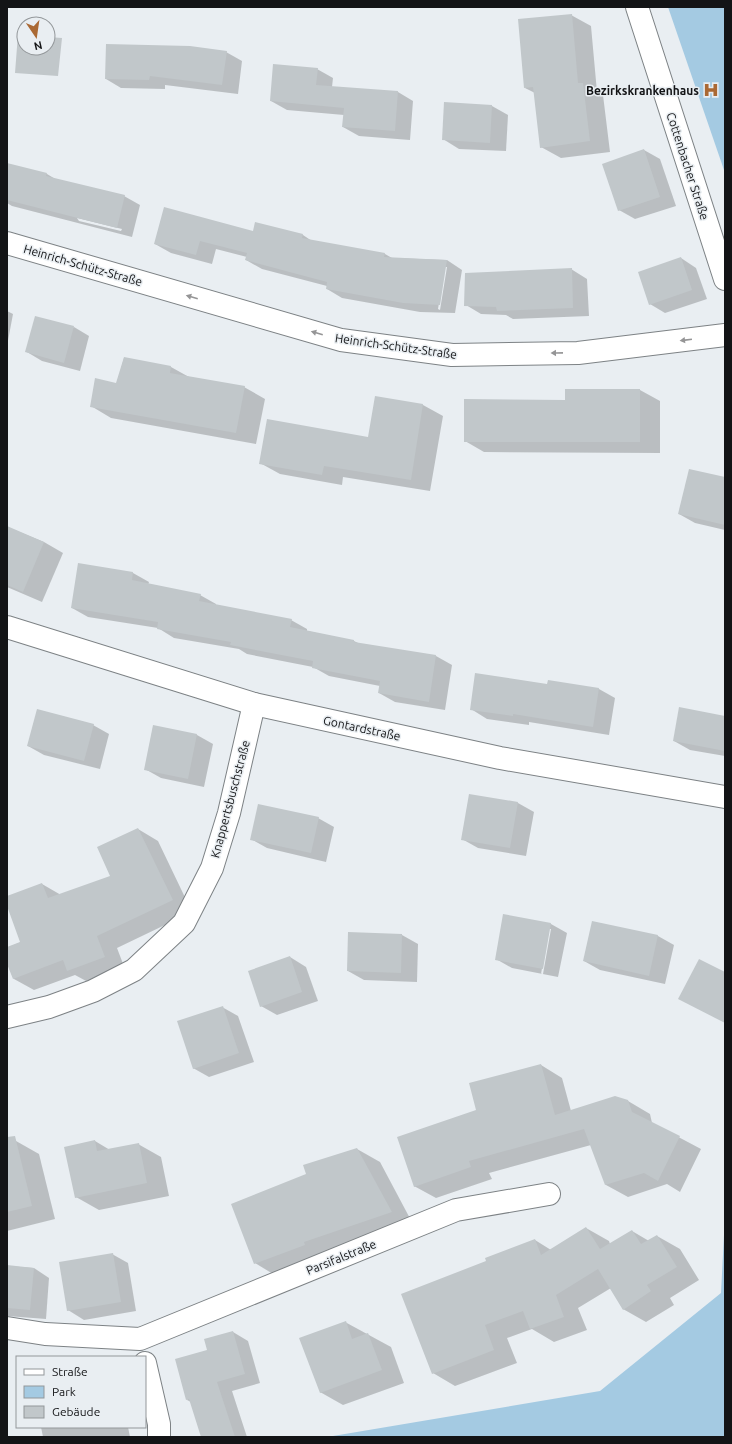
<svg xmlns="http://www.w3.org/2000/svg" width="732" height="1444" font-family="Ubuntu,sans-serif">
<rect width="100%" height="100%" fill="#e9eef2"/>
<g fill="#a4cae2">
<polygon points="668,7 725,7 725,173"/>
<polygon points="725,1234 725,1437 327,1437 600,1391 721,1293 724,1235"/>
</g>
<g fill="#0003" fill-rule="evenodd">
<polygon points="571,15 591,26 597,92 603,95 610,152 561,158 541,147 535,93 525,88"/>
<polygon points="226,52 242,61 238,94 165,85 165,89 121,88 106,79"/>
<polygon points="317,69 333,78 332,87 398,92 413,101 410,140 359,136 343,127 344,115 287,110 271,101"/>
<polygon points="445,103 492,106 508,115 506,151 459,149 443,139"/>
<polygon points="644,150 660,159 676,206 635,219 619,210"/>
<path d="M7,165l40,9 10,6 67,16 16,9 -8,32 -120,-31 -5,-3zM77,218l45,11 -1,2 -42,-10z"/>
<path d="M254,232l49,3 9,6 73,13 7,4 55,2 15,10 -7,43 -35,-1 -78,-14 -15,-9v-3l-65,-17 -16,-9 1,-3 -31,-8 -4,15 -41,-11 -16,-9zM445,267h2l-7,43 -2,-1z"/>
<polygon points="681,258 696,268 707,299 665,313 650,304"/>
<polygon points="571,269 587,279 589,316 513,319 506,315 481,314 466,305"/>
<polygon points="7,311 13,314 7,346"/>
<polygon points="74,327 89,336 80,371 42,361 27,352"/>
<polygon points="124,358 171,367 189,377 244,387 265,399 256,444 111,418 91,406 117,384"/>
<polygon points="640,390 660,401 660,453 484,452 465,441 566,401"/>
<polygon points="376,397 423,405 443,416 430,491 343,477 342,485 280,474 260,463 369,438"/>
<polygon points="725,478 725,530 695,523 679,514"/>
<polygon points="7,527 44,542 63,553 42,602 7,587"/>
<polygon points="79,565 133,573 149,582 148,585 200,595 216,604 216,605 291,620 307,629 307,631 354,641 360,644 436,656 452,665 445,710 395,702 379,693 380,686 329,676 313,667 247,654 239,649 174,638 158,628 88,617 72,608"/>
<polygon points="548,685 599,689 615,698 609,735 529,722 529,725 487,719 471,709"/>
<polygon points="725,717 725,756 690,750 674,741"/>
<polygon points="93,725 109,734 100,769 44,755 28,746"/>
<polygon points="154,727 197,735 213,744 204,787 161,778 145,769"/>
<polygon points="470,795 518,803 534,812 526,856 478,848 462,839"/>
<polygon points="318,818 334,827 326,862 267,848 251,839"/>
<polygon points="138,829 158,841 192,912 117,948 125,969 88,982 75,975 34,990 14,979 7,961 7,948 21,942 7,903 7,897 42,884 61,895 112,876"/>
<path d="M504,916l47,8 16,9 -9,44 -46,-9 -16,-9zM549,929h2l-8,45h-2z"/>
<polygon points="593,922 658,936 674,945 665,984 600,970 584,961"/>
<polygon points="349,933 402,935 418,944 417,982 364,980 348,971"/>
<polygon points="290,957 306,967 318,1001 277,1015 261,1006"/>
<polygon points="222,1007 238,1016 254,1062 209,1077 193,1068"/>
<polygon points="541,1065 562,1078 571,1111 628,1101 650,1114 652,1123 701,1149 680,1192 667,1184 628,1197 606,1185 591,1145 489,1173 492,1179 436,1198 414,1186 477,1111"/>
<polygon points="16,1141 39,1154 55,1219 7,1231 7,1143"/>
<polygon points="95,1141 110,1150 138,1144 161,1157 169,1196 99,1210 76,1197"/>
<polygon points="357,1149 380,1162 414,1226 278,1277 255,1263 308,1175"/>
<polygon points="586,1228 609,1241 610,1244 632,1231 649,1241 657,1236 680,1249 699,1280 670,1298 674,1305 646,1322 623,1309 611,1288 578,1308 587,1330 554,1342 532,1329 507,1338 517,1363 455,1386 433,1373 488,1262 535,1240 551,1250"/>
<polygon points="112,1254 128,1263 136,1311 84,1320 68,1310"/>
<polygon points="7,1266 34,1268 49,1278 46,1319 7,1316"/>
<polygon points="345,1322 391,1347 404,1383 343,1405 320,1392"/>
<polygon points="233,1332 248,1341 260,1383 232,1391 247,1437 202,1437 191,1402 187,1400 209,1351"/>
<polygon points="41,1427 128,1427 130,1437 43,1437"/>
</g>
<g fill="#c1c7ca">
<polygon points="572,14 578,83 583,83 590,141 540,148 533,87 524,88 518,19"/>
<polygon points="18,34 24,35 24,48 48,48 48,37 62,38 58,76 15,73"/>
<polygon points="106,44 190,46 227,51 222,85 150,76 149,80 105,79"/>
<polygon points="273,64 318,68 316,85 398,91 395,131 342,127 344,108 270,101"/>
<polygon points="444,102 492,105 490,143 442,140"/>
<polygon points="644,149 660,197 618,211 602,164"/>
<polygon points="7,163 47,173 46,176 125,195 117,228 7,200"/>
<polygon points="164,207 253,231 255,222 303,234 302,238 385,253 384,257 447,260 440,305 403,303 326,289 327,282 245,260 247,253 200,241 196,255 154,244"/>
<polygon points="681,257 692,290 649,305 638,272"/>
<polygon points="572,268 573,308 497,311 496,307 464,306 465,273"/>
<polygon points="35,316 74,326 64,363 25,352"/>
<polygon points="124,357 171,366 170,373 245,386 236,433 90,407 95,378 116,383"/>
<polygon points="565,389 640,389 640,442 464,442 464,399 565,400"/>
<polygon points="375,396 423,404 411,480 324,466 322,475 259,464 267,419 368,437"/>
<polygon points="689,469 725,477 725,525 678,514"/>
<polygon points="7,526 44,542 23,592 7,585"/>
<polygon points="78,563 133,572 132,580 201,594 199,601 292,619 290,627 354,640 354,642 436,655 429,702 378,693 380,681 312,668 313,661 230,645 231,642 157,629 158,622 71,608"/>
<polygon points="475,673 547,684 548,680 599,688 593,727 513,714 513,716 470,710"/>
<polygon points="679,707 725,716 725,751 673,741"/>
<polygon points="37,709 94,724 84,761 27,746"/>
<polygon points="153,725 197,734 188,779 144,770"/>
<polygon points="469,794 518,802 510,848 461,840"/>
<polygon points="258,804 319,817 311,853 250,840"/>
<polygon points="138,828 173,900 97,936 105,957 67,971 63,960 13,979 7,964 7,947 20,942 7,906 7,896 42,883 48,898 110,876 97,847"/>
<polygon points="503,914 551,923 543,969 495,960"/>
<polygon points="592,921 658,935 649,976 583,961"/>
<polygon points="348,932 402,934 401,973 347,971"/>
<polygon points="290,956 302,992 260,1007 248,971"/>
<polygon points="699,959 725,972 725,1023 678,999"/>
<polygon points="223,1006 239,1053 193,1069 177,1021"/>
<polygon points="541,1064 555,1115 615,1096 628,1100 632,1112 680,1136 658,1181 644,1173 605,1185 584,1129 469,1161 471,1167 414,1187 397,1137 476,1110 469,1083"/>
<polygon points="15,1136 32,1206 7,1212 7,1137"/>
<polygon points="95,1140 97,1151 139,1143 147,1183 75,1198 64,1147"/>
<polygon points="357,1148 392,1212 304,1242 305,1245 254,1264 231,1204 306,1174 303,1165"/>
<polygon points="586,1227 600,1249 632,1230 641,1244 657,1235 677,1267 647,1285 651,1291 623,1310 598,1269 556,1295 564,1317 530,1329 523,1311 485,1325 494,1350 432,1374 401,1294 486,1261 485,1258 535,1239 541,1255"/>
<polygon points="113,1253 121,1302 67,1311 59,1262"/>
<polygon points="7,1265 34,1268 30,1310 7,1308"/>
<polygon points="346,1321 352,1339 368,1333 382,1370 320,1393 299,1338"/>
<polygon points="233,1331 245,1374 217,1382 235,1437 201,1437 189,1399 186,1400 175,1359 207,1350 204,1339"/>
</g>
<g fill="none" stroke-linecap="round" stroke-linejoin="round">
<defs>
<g id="minor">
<polyline points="637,7 725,279"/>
<polyline points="7,243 341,340 452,355 578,353 725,335"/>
<polyline points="7,627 254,704 500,758 725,797"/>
<polyline points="7,1017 49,1007 93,991 134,970 184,923 212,868 229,813 254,704"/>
<polyline points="7,1328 45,1334 140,1339 456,1210 549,1194"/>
<polyline points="145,1363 159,1424 159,1437"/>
</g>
</defs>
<use href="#minor" stroke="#7d8285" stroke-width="24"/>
<use href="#minor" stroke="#fff" stroke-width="22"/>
</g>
<defs><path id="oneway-solid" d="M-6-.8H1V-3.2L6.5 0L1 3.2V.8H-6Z"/></defs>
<g fill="#959596">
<use href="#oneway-solid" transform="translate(192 297) rotate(-164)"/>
<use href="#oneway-solid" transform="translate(317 333) rotate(-164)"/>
<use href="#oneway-solid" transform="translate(686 340) rotate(173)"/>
<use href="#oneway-solid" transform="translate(557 353) rotate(179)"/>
</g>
<defs>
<symbol id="hospital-bare" viewBox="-9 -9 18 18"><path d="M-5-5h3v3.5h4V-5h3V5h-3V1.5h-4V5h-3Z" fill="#aa6934" stroke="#e9eef2" stroke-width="2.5" paint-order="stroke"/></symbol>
</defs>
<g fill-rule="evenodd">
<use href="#hospital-bare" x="700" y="79" width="22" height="22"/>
</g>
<g text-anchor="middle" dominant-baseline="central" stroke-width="3" stroke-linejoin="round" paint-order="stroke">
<g font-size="12" font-weight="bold" fill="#131416" stroke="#e9eef2" text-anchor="end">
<text x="699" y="90">Bezirkskrankenhaus</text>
</g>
<g font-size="12" fill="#131416" stroke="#e9eef2">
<text transform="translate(688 166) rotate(72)">Cottenbacher Straße</text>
<text transform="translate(83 265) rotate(16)">Heinrich-Schütz-Straße</text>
<text transform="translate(396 346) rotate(8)">Heinrich-Schütz-Straße</text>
<text transform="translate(362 728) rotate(12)">Gontardstraße</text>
<text transform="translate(230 799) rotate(-75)">Knappertsbuschstraße</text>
<text transform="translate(341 1257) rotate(-22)">Parsifalstraße</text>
</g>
</g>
<rect width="732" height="1444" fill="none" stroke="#131416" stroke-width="16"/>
<rect x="16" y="1356" width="130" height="72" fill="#e9eef2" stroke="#93979a"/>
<rect x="24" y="1369" width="20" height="6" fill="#ffffff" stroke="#93979a"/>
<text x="52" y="1376" font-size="12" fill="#131416">Straße</text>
<rect x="24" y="1386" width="20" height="12" fill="#a4cae2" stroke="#93979a"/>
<text x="52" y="1396" font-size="12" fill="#131416">Park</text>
<rect x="24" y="1406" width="20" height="12" fill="#c1c7ca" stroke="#93979a"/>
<text x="52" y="1416" font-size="12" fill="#131416">Gebäude</text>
<g transform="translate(36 36) rotate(167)"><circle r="19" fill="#e9eef2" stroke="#93979a"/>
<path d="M0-3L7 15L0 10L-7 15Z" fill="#aa6934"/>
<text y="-6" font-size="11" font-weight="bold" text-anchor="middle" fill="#131416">N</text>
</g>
</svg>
